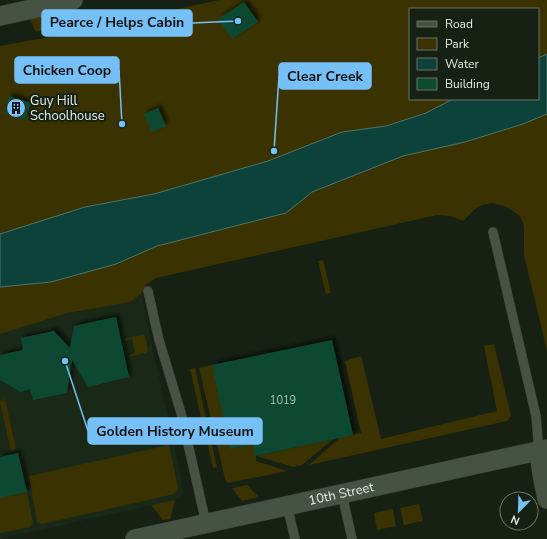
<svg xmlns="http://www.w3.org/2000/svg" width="547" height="539" font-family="'Nunito Sans',sans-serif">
<defs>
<filter id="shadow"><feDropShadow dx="3.5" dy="-3.5" stdDeviation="2" flood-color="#0009"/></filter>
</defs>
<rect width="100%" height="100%" fill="#162114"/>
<polygon fill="#1a2917" points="141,294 183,487 183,494 181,497 175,500 0,539 0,334 68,313 130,302"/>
<g fill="#3a3301" fill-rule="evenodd">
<path d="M219,0h328v351l-23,-96v-29l-4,-10 -13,-9 -15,-4 -10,2 -7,4 -12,12 -13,-5 -13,-1 -281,63 -10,7 -5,9 -11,8 -62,11 -68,21v-288l55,-10zM410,9h128v90h-128z"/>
<polygon points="53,14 58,19 60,26 36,32 30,19"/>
<polygon points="323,260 331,293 326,294 318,261"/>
<polygon points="142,335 145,336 148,350 146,353 128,357 128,355 135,353 132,339 125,341 124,339"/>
<polygon points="494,344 511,416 507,421 309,465 341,437 361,433 345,361 361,356 381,439 497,411 484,346"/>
<polygon points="212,365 253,444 256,456 333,439 302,465 293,467 256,456 256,461 287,471 228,483 225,479 199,368"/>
<polygon points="195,368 217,467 213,468 190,369"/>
<polygon points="5,399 16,449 11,451 0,403 0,401"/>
<polygon points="169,445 178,488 177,491 174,494 42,524 37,522 29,476"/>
<polygon points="247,485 259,497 242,501 232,488"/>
<polygon points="27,492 33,523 30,527 0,533 0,498"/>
<polygon points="175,500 170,519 163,520 151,505"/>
<polygon points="419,504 423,521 404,525 400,508"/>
<polygon points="393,509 396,526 377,530 374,513"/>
</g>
<polygon fill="#0c423a" stroke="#4d756d" points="547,54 547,114 523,124 465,142 403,156 312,192 286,213 157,246 116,264 51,282 0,287 0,234 85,207 154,194 268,161 342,132 386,126 426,113 453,99 538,99 538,58"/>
<g fill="#0c4a31" filter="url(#shadow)">
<polygon points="244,2 258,22 232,39 218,19"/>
<polygon points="9,96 31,103 25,120 4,113"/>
<polygon points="158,108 166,126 152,132 144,114"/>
<polygon points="116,317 129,377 88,387 72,360 67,393 33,400 30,389 21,392 0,380 0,355 23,350 21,338 54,331 70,348 74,326"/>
<polygon points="332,340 353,435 255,456 253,444 230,449 212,365"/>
<polygon points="18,453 27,492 0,498 0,457"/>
</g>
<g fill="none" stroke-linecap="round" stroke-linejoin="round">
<defs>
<g id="lane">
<polyline points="493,232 536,416 539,451"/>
<polyline points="148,291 159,340 181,413 206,523"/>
<polyline points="342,494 352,539"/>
<polyline points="287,505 295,539"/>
</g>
<g id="street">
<polyline points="0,16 73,0"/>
<polyline points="539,451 542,474 547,499"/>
<path id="s1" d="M135,539l412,-90"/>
</g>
</defs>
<use href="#lane" stroke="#353c34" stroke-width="10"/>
<use href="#street" stroke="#353c34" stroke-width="20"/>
<use href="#lane" stroke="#465243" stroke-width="9"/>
<use href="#street" stroke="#465243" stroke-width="19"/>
</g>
<defs>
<symbol id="building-disc" viewBox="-11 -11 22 22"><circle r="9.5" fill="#75c0f6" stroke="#162114"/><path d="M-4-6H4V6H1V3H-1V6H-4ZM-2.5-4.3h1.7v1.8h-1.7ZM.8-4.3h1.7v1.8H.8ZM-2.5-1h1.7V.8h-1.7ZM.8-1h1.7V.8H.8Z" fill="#111"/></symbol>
</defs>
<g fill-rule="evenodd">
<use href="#building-disc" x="5" y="97" width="22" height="22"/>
</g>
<g text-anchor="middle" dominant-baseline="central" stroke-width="4" stroke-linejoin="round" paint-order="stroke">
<g font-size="11" fill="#afc4b7">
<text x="283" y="400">1019</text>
</g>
<g font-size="13" fill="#e5ece4" stroke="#162114" text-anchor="start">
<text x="30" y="101">Guy Hill<tspan x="30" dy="15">Schoolhouse</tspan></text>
</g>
<g font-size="13" fill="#e5ece4" stroke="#162114">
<text stroke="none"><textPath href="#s1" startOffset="211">10th Street</textPath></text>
</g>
</g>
<path fill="none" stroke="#75c0f6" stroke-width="1.5" d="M238 21L192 23M122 124L119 70M274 151L279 76M65 361L88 431"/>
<g fill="#75c0f6" stroke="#162114" stroke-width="1.5">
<circle cx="238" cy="21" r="4"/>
<circle cx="122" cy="124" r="4"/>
<circle cx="274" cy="151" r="4"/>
<circle cx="65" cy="361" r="4"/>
</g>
<g fill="#75c0f6" stroke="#75c0f6" stroke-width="1.5">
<rect x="42" y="10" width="150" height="26" rx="4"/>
<rect x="15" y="57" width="104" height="26" rx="4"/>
<rect x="279" y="63" width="92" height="26" rx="4"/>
<rect x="88" y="418" width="174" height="26" rx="4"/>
</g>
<g font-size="14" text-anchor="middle" font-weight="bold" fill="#111">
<text x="117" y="27">Pearce / Helps Cabin</text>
<text x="67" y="75">Chicken Coop</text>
<text x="325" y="81">Clear Creek</text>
<text x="175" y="436">Golden History Museum</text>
</g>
<rect x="409" y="8" width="130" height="92" fill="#162114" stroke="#697267"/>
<rect x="417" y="21" width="20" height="6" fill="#465243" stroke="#697267"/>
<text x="445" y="28" font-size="12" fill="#e5ece4">Road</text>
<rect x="417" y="38" width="20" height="12" fill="#3a3301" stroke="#697267"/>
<text x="445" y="48" font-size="12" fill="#e5ece4">Park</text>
<rect x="417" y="58" width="20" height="12" fill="#0c423a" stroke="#697267"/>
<text x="445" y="68" font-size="12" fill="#e5ece4">Water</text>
<rect x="417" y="78" width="20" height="12" fill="#0c4a31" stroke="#697267"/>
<text x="445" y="88" font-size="12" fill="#e5ece4">Building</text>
<g transform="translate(519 511) rotate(203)"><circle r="19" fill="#162114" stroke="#697267"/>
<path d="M0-3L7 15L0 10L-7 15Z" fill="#75c0f6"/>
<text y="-6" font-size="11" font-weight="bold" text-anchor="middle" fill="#e5ece4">N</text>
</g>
</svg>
